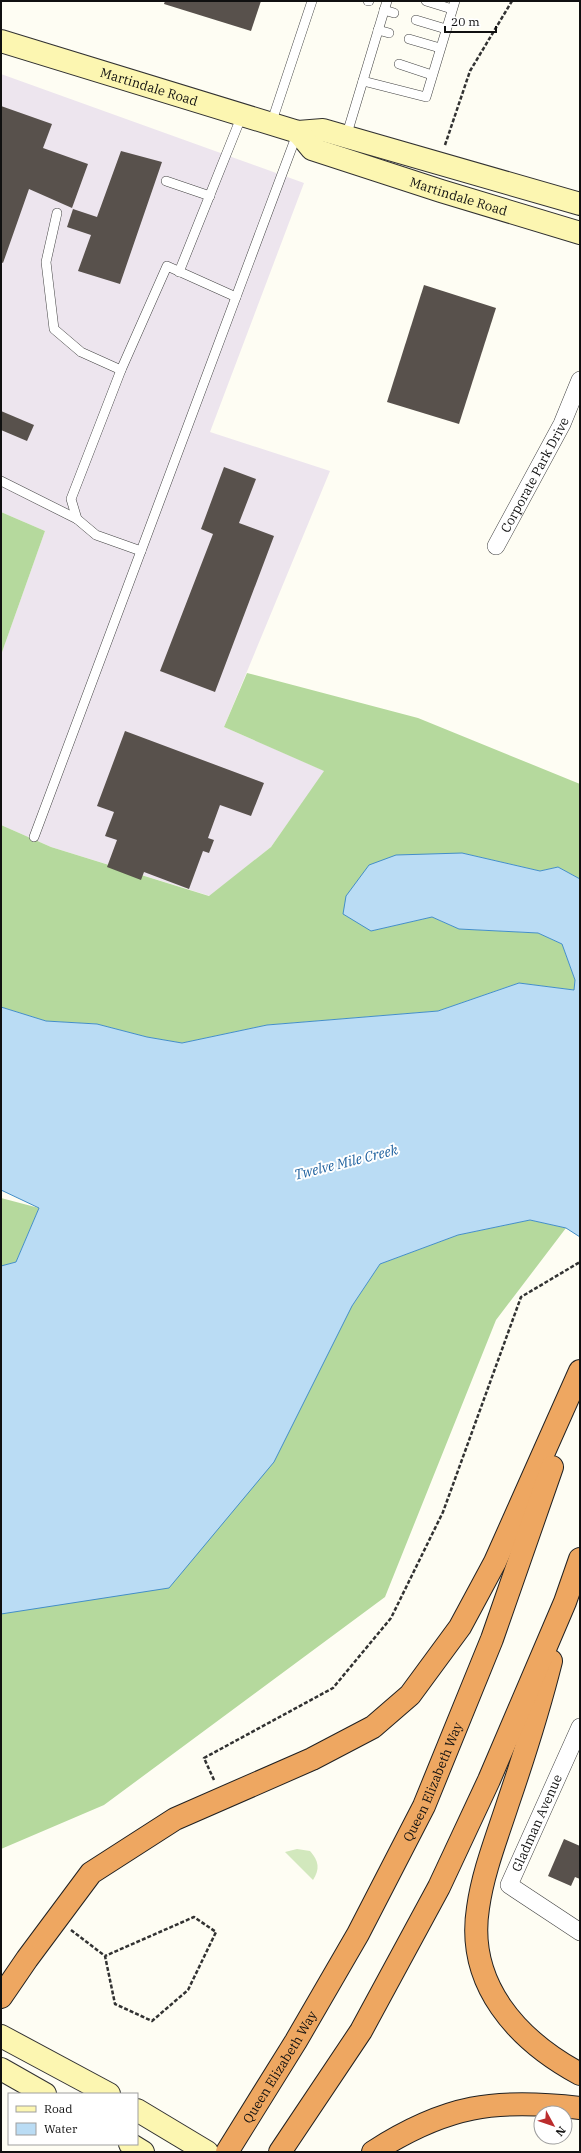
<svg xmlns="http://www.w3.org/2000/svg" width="581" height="2153" font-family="'IBM Plex Serif',serif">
<rect width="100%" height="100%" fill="#fefdf3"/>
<polygon fill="#ede5ee" points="1,74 304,183 210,432 330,471 224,727 325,771 271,847 210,896 51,847 1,825 1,655 45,531 1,512"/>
<path fill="#d2e8bd" d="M297,1849l13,2c9,10 10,18 3,29l-28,-28z"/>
<g fill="#b5d99d">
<polygon points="1,512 45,531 1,655"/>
<polygon points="247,673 418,718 580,784 580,879 558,867 540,871 462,853 371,931 432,917 459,929 538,933 562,944 575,980 574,990 519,983 438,1011 267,1025 182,1043 147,1037 97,1024 46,1021 1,1007 1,825 51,847 209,896 271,847 324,771 224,727"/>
<polygon points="1,1198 39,1208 16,1262 1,1266"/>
<polygon points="530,1220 566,1228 496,1320 385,1597 104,1805 1,1849 1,1614 352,1306 380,1264 458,1235"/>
</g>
<polygon fill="#badcf4" stroke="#438ec8" points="462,853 540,871 558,867 580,879 580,1237 566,1228 530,1220 458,1235 380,1264 352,1306 274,1462 169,1588 1,1614 1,1266 16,1262 39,1208 1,1190 1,1007 46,1021 97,1024 147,1037 182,1043 267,1025 438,1011 519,983 574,990 575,980 562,944 538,933 459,929 432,917 371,931 343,914 346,896 369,865 396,855"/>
<g fill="#58514c">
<polygon points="165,1 261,1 251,31 164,4"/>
<polygon points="1,106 52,124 43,148 88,164 72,208 29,189 3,263 1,262"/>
<polygon points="121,151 162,162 120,284 78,271 91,235 67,227 73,209 97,217"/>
<polygon points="424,285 496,308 459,424 387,402"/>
<polygon points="1,411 34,425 27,441 1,430"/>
<polygon points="224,467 256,479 239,523 274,536 215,692 160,671 213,534 201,529"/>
<polygon points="125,731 264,783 251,816 220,805 208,838 214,840 209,853 203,851 189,889 144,872 141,880 107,867 117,840 105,836 114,812 97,806"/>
<polygon points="564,1839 580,1846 580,1879 575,1877 571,1886 548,1876"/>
</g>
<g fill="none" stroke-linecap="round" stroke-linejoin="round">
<defs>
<g id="lane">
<polyline points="368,1 369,1"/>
<polyline points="426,1 452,9"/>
<polyline points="384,10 394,13"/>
<polyline points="416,20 446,29"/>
<polyline points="378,30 389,33"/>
<polyline points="409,39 440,48"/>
<polyline points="399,64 432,75"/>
<polyline points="363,81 426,97 455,1"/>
<polyline points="271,124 312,1"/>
<polyline points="346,137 387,1"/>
<polyline points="166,181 210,196"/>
<polyline points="57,213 46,262 54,329 81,352 121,370"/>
<polyline points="179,272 242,115"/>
<polyline points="1,481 77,519"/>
<polyline points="141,551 96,535 77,519 71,499 121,370 167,266 236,297"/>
<polyline points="34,837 297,134"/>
</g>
<g id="street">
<path id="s1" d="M496,546l66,-122 18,-44"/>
<polyline points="580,1727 509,1885 580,1932"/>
</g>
<g id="secondary">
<path id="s2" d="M1,41l297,91 25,-2 257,74"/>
<path id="s3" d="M298,132l14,17 129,42 139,42"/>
<polyline points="1,2036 109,2094"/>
<polyline points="1,2069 45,2094"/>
<polyline points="137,2110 207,2152"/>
<polyline points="130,2144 143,2152"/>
</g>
<g id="highway">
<path d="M551,1661c-12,48 -27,95 -43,142 -11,34 -25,69 -30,105 -12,76 39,132 102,166"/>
<polyline points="1,1997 27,1959 91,1873 175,1819 312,1759 373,1727 410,1695 460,1627 495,1562 580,1371"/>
<path id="s4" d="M227,2152l69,-111 62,-107 66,-128 68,-167 60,-172"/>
<polyline points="280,2152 361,2031 439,1887 489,1780 565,1602 580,1559"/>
<path d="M373,2152c73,-47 122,-54 207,-44"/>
</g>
</defs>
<use href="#lane" stroke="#434343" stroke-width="10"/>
<use href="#street" stroke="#434343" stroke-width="18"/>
<use href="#secondary" stroke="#323232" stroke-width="24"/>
<use href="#highway" stroke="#212121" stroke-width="24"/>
<g stroke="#323232" stroke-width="2.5" stroke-dasharray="4 2" stroke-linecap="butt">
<polyline points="445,145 470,71 512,1"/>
<polyline points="214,1780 204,1758 333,1688 391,1618 443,1512 521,1297 580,1262"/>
<polyline points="71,1930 105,1956 115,2004 152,2021 188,1990 216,1932 194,1917 105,1956"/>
</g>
<use href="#lane" stroke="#fff" stroke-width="9"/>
<use href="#street" stroke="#fff" stroke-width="17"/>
<use href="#secondary" stroke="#fcf6b1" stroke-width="22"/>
<use href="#highway" stroke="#eea761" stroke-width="22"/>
</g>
<g text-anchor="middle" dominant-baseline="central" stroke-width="4" stroke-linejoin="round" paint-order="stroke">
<g font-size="13" fill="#101010" stroke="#fff">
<text stroke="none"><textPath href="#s2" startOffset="155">Martindale Road</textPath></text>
<text stroke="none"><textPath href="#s3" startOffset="176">Martindale Road</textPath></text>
<text stroke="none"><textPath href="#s1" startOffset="81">Corporate Park Drive</textPath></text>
<text stroke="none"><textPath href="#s4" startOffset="424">Queen Elizabeth Way</textPath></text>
<text transform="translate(537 1823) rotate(-66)">Gladman Avenue</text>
<text stroke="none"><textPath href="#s4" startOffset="100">Queen Elizabeth Way</textPath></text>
</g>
<g font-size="14" font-style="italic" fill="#1d609e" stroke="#fff">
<text transform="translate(346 1162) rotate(-14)">Twelve Mile Creek</text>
</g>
</g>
<rect width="581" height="2153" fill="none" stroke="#101010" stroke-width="4"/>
<rect x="8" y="2093" width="130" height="52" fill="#ffffff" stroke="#9f9f9f"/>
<rect x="16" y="2106" width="20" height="6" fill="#fcf6b1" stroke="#9f9f9f"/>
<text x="44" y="2113" font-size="12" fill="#101010">Road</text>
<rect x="16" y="2123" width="20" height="12" fill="#badcf4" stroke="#9f9f9f"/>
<text x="44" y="2133" font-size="12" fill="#101010">Water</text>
<g transform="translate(553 2125) rotate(130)"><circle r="19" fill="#ffffff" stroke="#9f9f9f"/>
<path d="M0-3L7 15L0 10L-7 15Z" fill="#bb2c2d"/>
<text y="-6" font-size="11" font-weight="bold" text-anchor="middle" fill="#101010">N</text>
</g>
<path d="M445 26v6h51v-6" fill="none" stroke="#101010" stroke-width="2"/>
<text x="451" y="26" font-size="12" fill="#101010" stroke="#ffffff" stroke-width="3" paint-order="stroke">20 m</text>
</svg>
